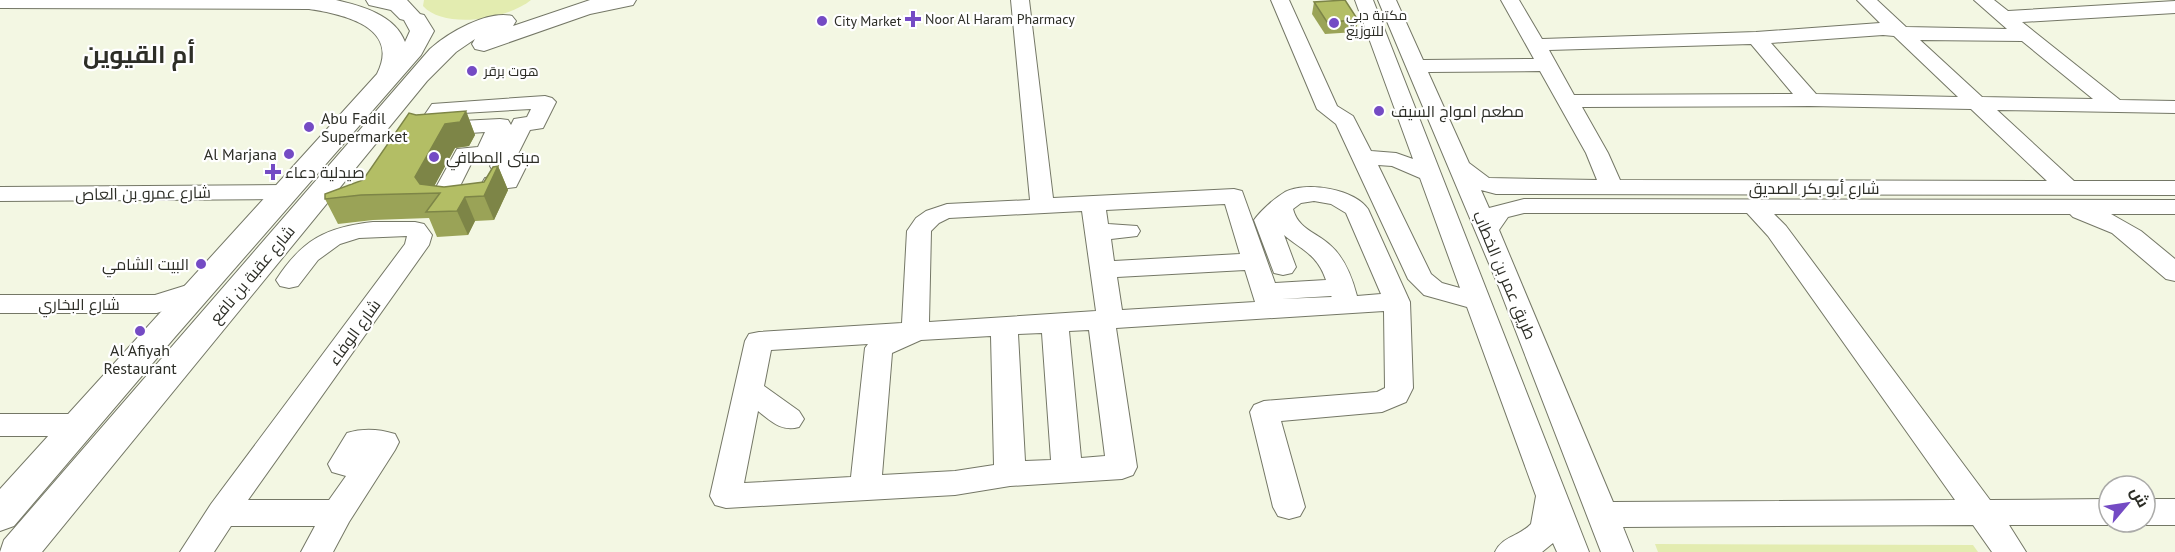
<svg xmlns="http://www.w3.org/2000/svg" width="2175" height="552" font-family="'PT Sans',Cairo,sans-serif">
<rect width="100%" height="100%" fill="#f3f7e3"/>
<g fill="#e3ecb0">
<path d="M424,0h107c-23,19 -86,30 -108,6z"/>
<polygon points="1655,544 1973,545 1978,552 1658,552"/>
</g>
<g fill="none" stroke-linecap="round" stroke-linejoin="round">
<defs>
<g id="minor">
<path d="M1011,0h18l24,198 181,-9 8,2 33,92 51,-3c-9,-26 -23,-29 -42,-45l12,32 -4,6 -9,2 -9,-2 -20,-53c7,-10 21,-22 31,-28 22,-11 69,-3 83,17l42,93 3,86 -7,14 -24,10 -101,9 24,86 -5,9 -11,3 -11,-3 -5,-9 -23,-95 4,-7 10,-4 113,-9 8,-4 -1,-77 -268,17 21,139 -4,8 -11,4 -112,7 -55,9 -229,13 -11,-3 -5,-9 35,-155 4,-7 10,-2 143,-9 5,-92 9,-13 10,-7 21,-7 83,-4zM1314,201l17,3 15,9 35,81 -24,2c-5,-19 -12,-38 -27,-51 -14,-13 -32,-16 -37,-36l8,-6zM1225,204l15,50 -126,7 -3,-22 26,-3 3,-5 -3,-5 -29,-2 -2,-14zM1082,211l14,100 -167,11 2,-91 8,-8 10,-5zM1245,270l10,32 -133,8 -5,-33zM1331,296l1,1 -51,2zM1089,330l16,126 -24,2 -12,-127zM1042,333l9,127 -26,1 -7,-127zM991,336l3,129 -39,6 -73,4 10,-122 29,-13zM868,344l-3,4 -14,129 -107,6 14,-72c14,11 24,21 41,16l5,-8 -5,-8 -35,-25 7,-36z"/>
<path d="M1271,0h18l48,106 16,10 18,35 25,2 17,6 -58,-159h18l216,552h-32l-4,-9 -11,9h-47c8,-16 23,-15 36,-28l5,-28 -69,-189 -43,-12 -16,-16 -72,-155 -19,-15zM1378,165l14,1 28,12 40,110 -18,-5 -11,-9z"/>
<path d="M1378,0h18l27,60 111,-1 -33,-59h18l23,39 214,-7 124,-9 -23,-23h20l29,27 101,2 -33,-29h20l14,11 167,-10v12l-153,9 98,78 55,1v12l-178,-3 77,71h101v14l-679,-1 -15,-4 8,18 35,-9 651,1v14h-64l30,17 34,28v22l-9,-2 -54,-46 -39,-16 -3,-3h-296l12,12 204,274 119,-1v23h8l-8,3h-100l17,27h-34l-19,-27 -350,2 10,25h-32l-103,-267zM1883,35l11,1 64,61 -142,-3 -45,-51zM1920,40l102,1 71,58 -111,-2zM1751,44l42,50 -219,1 -25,-45zM1540,71l46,82 11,27 -108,-2 -20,-15 -41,-91zM1810,106l161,3 76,72 -427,-1 -12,-27 -26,-46zM1524,213h223l21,23 187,264 -342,2 -114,-272 9,-13z"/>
<path d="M545,96l7,2 4,4 -13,26 -13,2 -14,28 8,2 3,5 -11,22 -15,2 -8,15c-18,4 -43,7 -61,3l-4,-5 29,-53 21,-2 7,-15 -59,4 -8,-2 -3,-5 17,-25zM531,109l-4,8 -13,2 -3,6 -3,-5 -8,-1 -59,3 5,-8zM494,158l-4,8 3,5 8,2 -1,3 -15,2 -8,14 -21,2 17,-34z"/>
<polygon points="286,185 294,187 298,192 294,197 286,199 0,201 0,187"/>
<path d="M373,222h42l9,2 8,11 -3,10 -181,255h81l17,-24 -14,-4 -4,-8 19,-31c16,-5 32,-4 48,1l4,8 -4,8 -46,72 -16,30h-32l14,-26h-84l-17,26h-34l31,-48 194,-260 2,-8 -48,2 -19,6 -22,16 -20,26 -9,2 -9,-2 -4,-6c26,-40 50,-53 97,-58z"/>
<polygon points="200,281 209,283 213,289 209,295 157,313 0,313 0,295 155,295"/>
<polygon points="0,414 79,414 89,417 94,425 89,433 79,436 0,436"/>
<polygon points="2145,499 2175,499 2175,525 2145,525 2137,522 2145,522"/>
</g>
<g id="major">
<path d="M0,0h336c26,6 59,15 69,42l5,-11 -6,-11 -4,-1 -9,-9 -22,-5 -3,-5h41l13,14 4,1 10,16 -13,24 -246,282 -161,189 -14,5v-42l377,-415c24,-47 -34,-60 -68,-65l-309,-1z"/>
<path d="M590,0h46l-3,5 -43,9 -106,37 -9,-2 -3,-5 3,-5 -19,13 -29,29 -385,471h-42l4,-12 426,-491c18,-16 57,-39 82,-33l4,5 -3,5z"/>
</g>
</defs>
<use href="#minor" stroke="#747766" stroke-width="2"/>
<use href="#major" stroke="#747766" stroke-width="2"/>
<use href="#minor" fill="#fff" fill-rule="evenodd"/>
<use href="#major" fill="#fff" fill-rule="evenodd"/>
</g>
<g fill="#9aa357">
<polygon points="1314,2 1358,20 1356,32 1325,34 1312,14"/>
<polygon points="466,111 475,135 469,146 455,148 434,186 444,187 484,182 498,166 508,190 494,220 475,221 468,235 437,237 429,218 373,220 338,224 325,199 363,180"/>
</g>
<g fill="#7d8547">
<polygon points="466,111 475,135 469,146 455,148 430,194 423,194 415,177 445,124"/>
<polygon points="498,166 508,190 494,220 484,196"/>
<polygon points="465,197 475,221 468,235 457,211"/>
</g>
<g fill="#b3be65" stroke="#7d8547" stroke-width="1.5">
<polygon points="1345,0 1358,20 1327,22 1314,2"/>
<polygon points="466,111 460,122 445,124 415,177 420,184 444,187 484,182 493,167 498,166 484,196 465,197 457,211 426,212 440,193 361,195 325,199 325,194 363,180 409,113 416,115"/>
</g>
<g fill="#744bc4" stroke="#fff" stroke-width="2">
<path d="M910 10h6v6h6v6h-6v6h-6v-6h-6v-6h6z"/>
<circle cx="822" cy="21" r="6"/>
<circle cx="1334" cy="23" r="6"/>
<circle cx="472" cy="71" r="6"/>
<circle cx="1379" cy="111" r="6"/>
<circle cx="309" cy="127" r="6"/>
<circle cx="289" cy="154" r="6"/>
<circle cx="434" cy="157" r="6"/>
<path d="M270 163h6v6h6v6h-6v6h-6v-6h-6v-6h6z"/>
<circle cx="201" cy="264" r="6"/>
<circle cx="140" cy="331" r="6"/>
</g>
<g text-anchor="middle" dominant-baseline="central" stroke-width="4.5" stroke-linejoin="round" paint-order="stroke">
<g font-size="14" fill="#2d2e27" stroke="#fff" text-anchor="start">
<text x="1346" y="15">مكتبة دبي<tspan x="1346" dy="16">للتوزيع</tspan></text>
<text x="925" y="19">Noor Al Haram Pharmacy</text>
<text x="834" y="21">City Market</text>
<text x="484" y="71">هوت برقر</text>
</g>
<g font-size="16" fill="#2d2e27" stroke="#fff" text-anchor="start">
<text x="1391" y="111">مطعم امواج السيف</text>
<text x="321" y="118">Abu Fadil<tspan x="321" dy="18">Supermarket</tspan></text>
<text x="277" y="154" text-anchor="end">Al Marjana</text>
<text x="446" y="157">مبنى المطافي</text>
<text x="285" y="172">صيدلية دعاء</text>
<text x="189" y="264" text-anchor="end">البيت الشامي</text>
<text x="140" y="350" text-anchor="middle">Al Afiyah<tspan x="140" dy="18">Restaurant</tspan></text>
</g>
<g font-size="16" fill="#2d2e27" stroke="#fff">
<text x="1814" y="188">شارع أبو بكر الصديق</text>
<text transform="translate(143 193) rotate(-1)">شارع عمرو بن العاص</text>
<text transform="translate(252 274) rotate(-50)">شارع عقبة بن نافع</text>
<text transform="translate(1505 275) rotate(67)">طريق عمر بن الخطاب</text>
<text x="79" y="304">شارع البخاري</text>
<text transform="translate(354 332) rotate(-54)">شارع الوفاء</text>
</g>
<g font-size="24" font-weight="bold" fill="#2d2e27" stroke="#fff">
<text x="139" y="54">أم القيوين</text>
</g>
</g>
<g transform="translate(2127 504) rotate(61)"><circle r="28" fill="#ffffff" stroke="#ababa9" stroke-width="1.5"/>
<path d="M0-4.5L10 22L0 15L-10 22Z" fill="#744bc4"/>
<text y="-9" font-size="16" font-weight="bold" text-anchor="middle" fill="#2d2e27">ش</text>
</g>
</svg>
